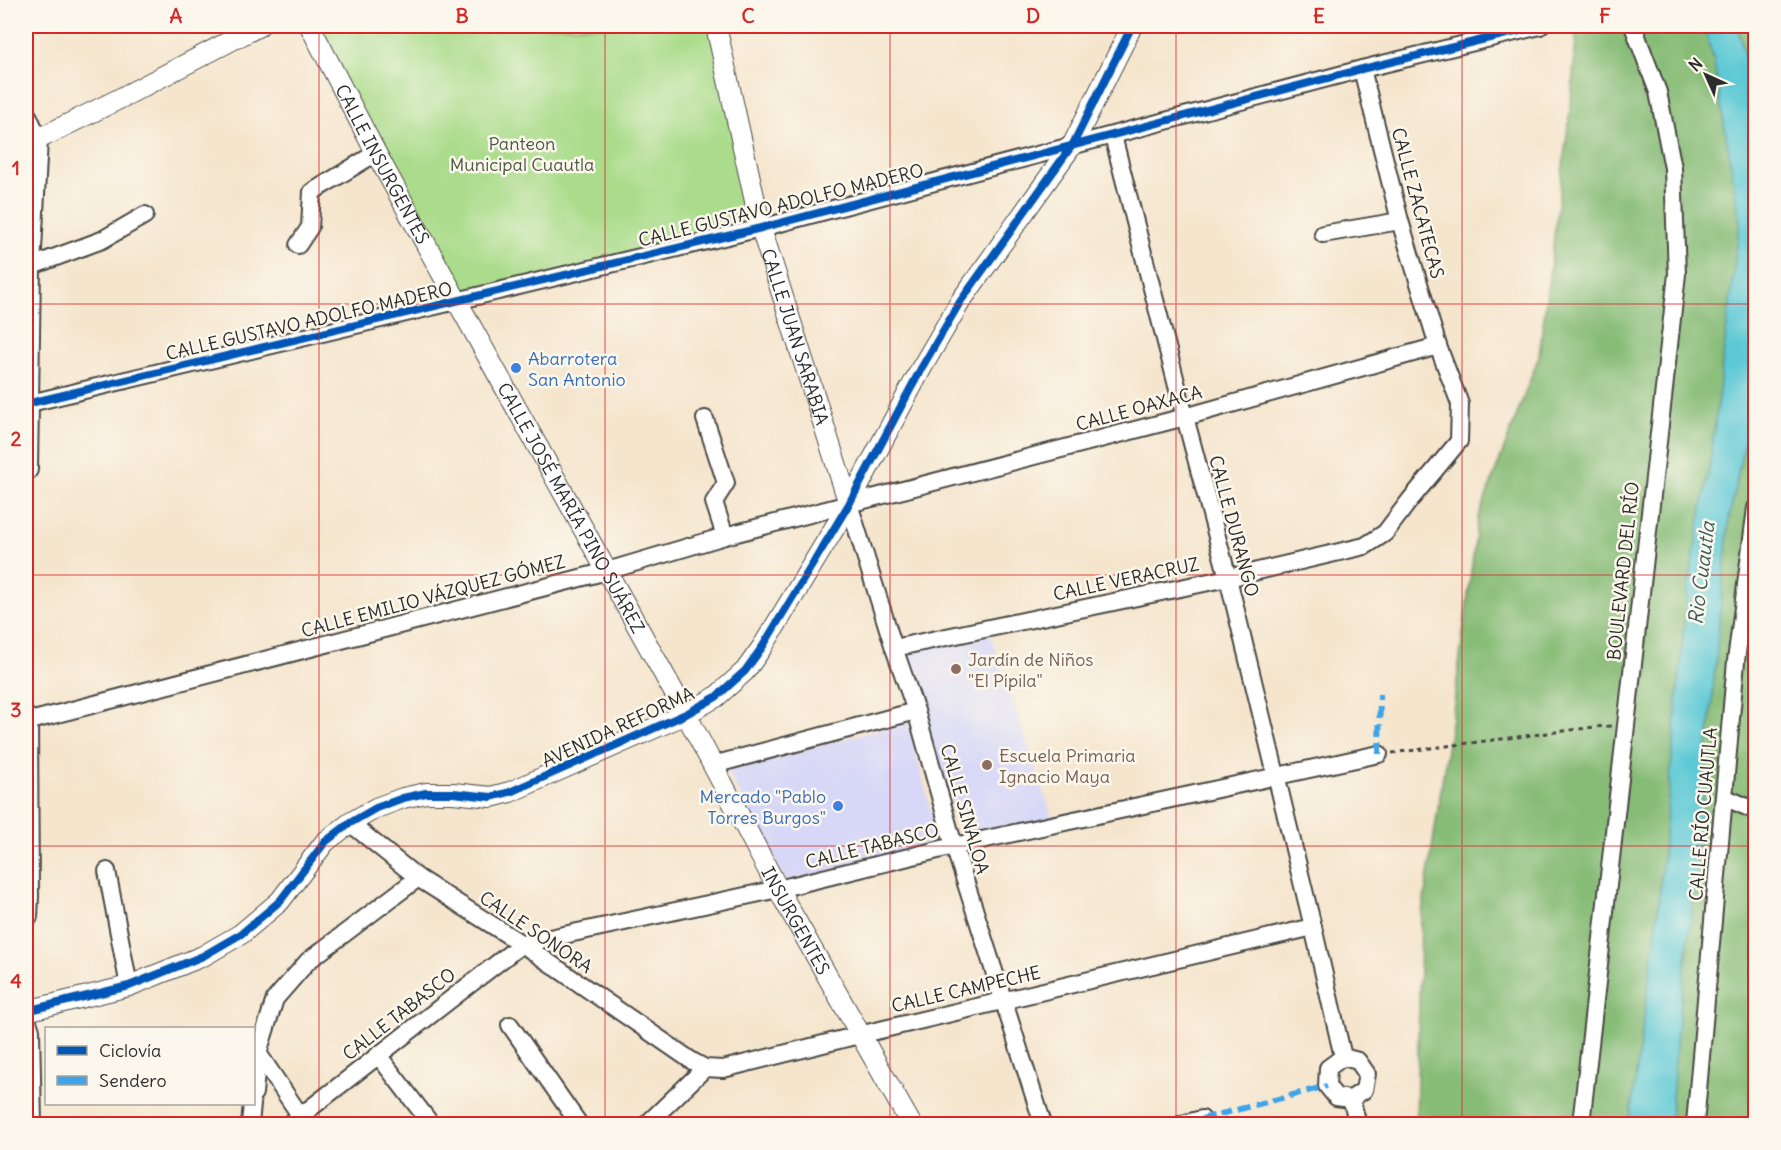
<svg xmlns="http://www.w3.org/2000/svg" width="1781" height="1150" font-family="Delius,sans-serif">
<rect width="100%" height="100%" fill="#fbf7ec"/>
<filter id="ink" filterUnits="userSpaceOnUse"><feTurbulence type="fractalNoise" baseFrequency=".0167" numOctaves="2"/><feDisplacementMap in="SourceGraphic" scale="12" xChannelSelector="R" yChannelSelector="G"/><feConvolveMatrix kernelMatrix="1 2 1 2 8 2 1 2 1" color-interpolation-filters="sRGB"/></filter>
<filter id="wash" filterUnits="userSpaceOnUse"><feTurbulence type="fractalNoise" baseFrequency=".008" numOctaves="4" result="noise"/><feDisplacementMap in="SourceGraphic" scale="24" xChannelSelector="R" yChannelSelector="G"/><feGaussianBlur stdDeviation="1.35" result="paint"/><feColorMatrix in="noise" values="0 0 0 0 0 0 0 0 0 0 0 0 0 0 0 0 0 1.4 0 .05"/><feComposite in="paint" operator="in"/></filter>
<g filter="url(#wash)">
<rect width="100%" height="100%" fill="#f5e5cd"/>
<g fill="#d7d7f8">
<polygon points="990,634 1053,819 962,838 904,653"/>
<polygon points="908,722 939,843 787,882 727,770"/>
</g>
<polygon fill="#aadc8b" stroke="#6a845b" stroke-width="1.5" points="310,26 716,26 761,228 457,301"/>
<polygon fill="#87bc77" stroke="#597451" stroke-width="1.5" points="1577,26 1755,26 1755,1124 1416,1124 1421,920 1454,704 1478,518 1539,356 1571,102"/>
<polygon fill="#5dc9d5" stroke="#447a80" stroke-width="1.5" points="1703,26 1737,26 1756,96 1755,389 1729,519 1695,885 1677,1034 1670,1124 1629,1124 1656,932 1687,594 1710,463 1740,220 1713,57"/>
</g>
<g filter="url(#ink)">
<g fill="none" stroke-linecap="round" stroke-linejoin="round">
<defs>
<g id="minor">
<polyline points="1113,136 1185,417 1228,578 1313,927 1343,1057"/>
<polyline points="1323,234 1400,221"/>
<polyline points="298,245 310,227 312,192 376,153"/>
<polyline points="29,267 102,240 145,215"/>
<polyline points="26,404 761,228 1362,69 1540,26"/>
<polyline points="705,419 726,483 714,502 725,536"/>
<polyline points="849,504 894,648 916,711 954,846 1043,1124"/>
<polyline points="894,648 1228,578 1365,546 1385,533 1410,500 1459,441 1460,404 1438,346 1400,221 1362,69"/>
<polyline points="26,722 607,571 725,536 1185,417 1438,346"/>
<polyline points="713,765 916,711"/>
<polyline points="1724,797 1756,811"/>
<polyline points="350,823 418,878 522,944 692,1061 705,1068 723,1069 859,1035 1313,927"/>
<polyline points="107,871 129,986"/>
<polyline points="510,1025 579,1124"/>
<polyline points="258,1053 306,1124"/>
<polyline points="378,1055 431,1124"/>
<polygon points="1343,1057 1358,1061 1367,1074 1364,1090 1351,1099 1336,1097 1327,1086 1328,1068"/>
<polyline points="254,1093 258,1053 275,999 308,961 418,878"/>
<polyline points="1351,1099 1358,1124"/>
<polyline points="250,1124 252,1104"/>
<polyline points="290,1124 522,944 778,889 954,846 1379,754"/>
<polyline points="647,1124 705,1068"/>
<polyline points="1182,1124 1202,1119"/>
<polyline points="1581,1124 1677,274 1673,168 1658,92 1633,26"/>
<polyline points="1695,1124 1736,661 1756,508"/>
</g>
<g id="tertiary">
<path id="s1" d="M310,26l66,127 81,148 229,413 92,175 133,235"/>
<path id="s2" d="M716,26l45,202 88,276"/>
<polyline points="36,140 117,100 259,26"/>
<polyline points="26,1011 129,986 203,956 241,934 280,901 325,842 350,823 376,808 403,798 426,793 453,793 491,797 510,792 686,714 716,697 745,671 763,646 849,504 922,367 960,302 1073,144 1132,26"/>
</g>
<g id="secondary">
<polyline points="26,118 36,140 29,267 26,469"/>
<polyline points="26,719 27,896 26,916"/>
<polyline points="26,1025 28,1031 30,1124"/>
</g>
</defs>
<use href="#minor" stroke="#494743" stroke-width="20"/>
<use href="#tertiary" stroke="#494743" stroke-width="22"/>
<use href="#secondary" stroke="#494743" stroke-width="26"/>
<polyline stroke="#494743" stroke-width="3" stroke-dasharray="4.5 4.5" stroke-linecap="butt" points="1392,753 1595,727 1612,726"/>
<use href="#minor" stroke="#fff" stroke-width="16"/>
<use href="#tertiary" stroke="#fff" stroke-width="20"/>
<use href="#secondary" stroke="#fff" stroke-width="22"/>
<g stroke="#3ea3eb" stroke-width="6" stroke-dasharray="12 6" stroke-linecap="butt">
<polyline points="1379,754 1380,694"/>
<polyline points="1202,1119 1327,1086"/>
</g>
<defs>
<g id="cycleway">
<polyline points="26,404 761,228 1362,69 1540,26"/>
<polyline points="26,1011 129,986 203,956 241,934 280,901 325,842 350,823 376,808 403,798 426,793 453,793 491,797 510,792 686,714 716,697 745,671 763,646 849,504 922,367 960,302 1073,144 1132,26"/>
</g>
</defs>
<use href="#cycleway" stroke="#fbf7ec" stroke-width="11"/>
<use href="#cycleway" stroke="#0057b8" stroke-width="8"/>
</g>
</g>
<path fill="none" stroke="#d62828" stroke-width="1.5" stroke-opacity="0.55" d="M319,26v1098M605,26v1098M890,26v1098M1176,26v1098M1462,26v1098M26,304h1730M26,575h1730M26,846h1730"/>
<g fill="#3f7fe0" stroke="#fbf7ec" stroke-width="2">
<circle cx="516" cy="368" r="6"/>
<circle cx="838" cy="806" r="6"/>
</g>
<g fill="#8d6e63" stroke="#fbf7ec" stroke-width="2">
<circle cx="956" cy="669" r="6"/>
<circle cx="987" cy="765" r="6"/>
</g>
<g text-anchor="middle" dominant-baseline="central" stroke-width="5" stroke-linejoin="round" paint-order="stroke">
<g font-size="18" fill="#4b5743" stroke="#fbf7ec">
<text x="522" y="143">Panteon<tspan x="522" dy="21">Municipal Cuautla</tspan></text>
</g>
<g font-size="18" fill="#2b2b2b" stroke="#fbf7ec">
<text stroke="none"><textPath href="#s1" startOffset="156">CALLE INSURGENTES</textPath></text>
<text transform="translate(1418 203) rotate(75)">CALLE ZACATECAS</text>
<text transform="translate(781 205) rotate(-14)">CALLE GUSTAVO ADOLFO MADERO</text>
<text transform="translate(309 321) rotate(-13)">CALLE GUSTAVO ADOLFO MADERO</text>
<text stroke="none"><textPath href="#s2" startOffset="321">CALLE JUAN SARABIA</textPath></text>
<text transform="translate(1139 408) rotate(-15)">CALLE OAXACA</text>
<text stroke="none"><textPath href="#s1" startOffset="548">CALLE JOSÉ MARÍA PINO SUÁREZ</textPath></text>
<text transform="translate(1234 526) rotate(75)">CALLE DURANGO</text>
<text transform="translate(1623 571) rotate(-84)">BOULEVARD DEL RÍO</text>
<text transform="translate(1126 579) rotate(-12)">CALLE VERACRUZ</text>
<text transform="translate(433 596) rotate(-15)">CALLE EMILIO VÁZQUEZ GÓMEZ</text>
<text transform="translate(618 727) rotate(-25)">AVENIDA REFORMA</text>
<text transform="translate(965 809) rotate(74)">CALLE SINALOA</text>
<text transform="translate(1703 814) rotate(-85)">CALLE RÍO CUAUTLA</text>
<text transform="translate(872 846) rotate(-14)">CALLE TABASCO</text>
<text stroke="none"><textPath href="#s1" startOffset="1018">INSURGENTES</textPath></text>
<text transform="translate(536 932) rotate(34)">CALLE SONORA</text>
<text transform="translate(966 989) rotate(-13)">CALLE CAMPECHE</text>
<text transform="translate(399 1014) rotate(-38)">CALLE TABASCO</text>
</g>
<g font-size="18" fill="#366cbe" stroke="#fbf7ec" text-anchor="start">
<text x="528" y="358">Abarrotera<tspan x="528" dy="21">San Antonio</tspan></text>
<text x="826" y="796" text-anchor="end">Mercado "Pablo<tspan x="826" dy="21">Torres Burgos"</tspan></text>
</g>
<g font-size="18" fill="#785e54" stroke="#fbf7ec" text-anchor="start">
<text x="968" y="659">Jardín de Niños<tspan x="968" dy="21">"El Pípila"</tspan></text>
<text x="999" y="755">Escuela Primaria<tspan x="999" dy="21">Ignacio Maya</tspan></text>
</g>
<g font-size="20" font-style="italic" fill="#3a5a5e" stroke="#fbf7ec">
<text transform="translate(1701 573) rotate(-83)">Rio Cuautla</text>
</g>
</g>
<rect width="1781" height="1150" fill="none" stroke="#fbf7ec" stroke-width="66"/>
<rect x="45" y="1027" width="210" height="78" fill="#fbf7ec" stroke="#a8a59f" stroke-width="1.5"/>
<rect x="57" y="1046" width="30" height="9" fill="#0057b8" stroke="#a8a59f" stroke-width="1.5"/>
<text x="99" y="1057" font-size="18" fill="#2b2b2b">Ciclovía</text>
<rect x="57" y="1076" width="30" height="9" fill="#3ea3eb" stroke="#a8a59f" stroke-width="1.5"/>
<text x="99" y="1087" font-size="18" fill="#2b2b2b">Sendero</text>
<g transform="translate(1706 75) rotate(315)" stroke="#fbf7ec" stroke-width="4.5" paint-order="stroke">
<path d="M0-4.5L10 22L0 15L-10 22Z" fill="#2b2b2b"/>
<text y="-9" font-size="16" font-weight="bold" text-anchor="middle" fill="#2b2b2b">N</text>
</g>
<rect x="33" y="33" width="1715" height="1084" fill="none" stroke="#d62828" stroke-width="2"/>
<g font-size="20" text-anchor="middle" font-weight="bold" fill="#d62828">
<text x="176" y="23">A</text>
<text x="462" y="23">B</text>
<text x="748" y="23">C</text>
<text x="1033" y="23">D</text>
<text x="1319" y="23">E</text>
<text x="1605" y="23">F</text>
<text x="16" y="175">1</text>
<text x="16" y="446">2</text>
<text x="16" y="717">3</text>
<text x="16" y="988">4</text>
</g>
</svg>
